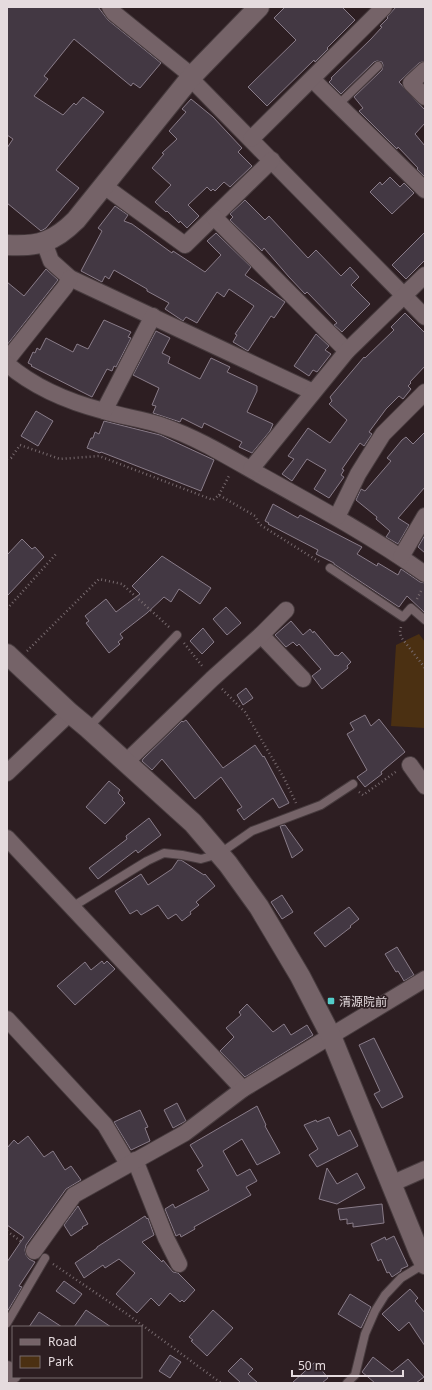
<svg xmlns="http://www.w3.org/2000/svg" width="432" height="1390" font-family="'Noto Sans','Noto Sans JP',sans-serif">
<rect width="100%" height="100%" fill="#2d1e22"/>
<polygon fill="#4b3012" points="419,634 425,642 425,728 391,726 396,645"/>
<g fill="#433843" stroke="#897c89">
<polygon points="7,7 98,7 108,20 161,63 140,88 133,83 131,86 74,39 44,76 48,79 34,96 63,115 74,103 76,105 83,97 104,112 56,170 79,188 46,228 41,231 7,203 7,148 13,139 7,135"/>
<polygon points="285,7 342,7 355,20 327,48 328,49 315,62 314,60 267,106 248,87 296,40 274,18"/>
<polygon points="396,7 425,7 425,61 419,63 399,82 425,110 425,123 415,134 425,146 425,177 417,169 418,168 398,147 397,149 359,111 363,108 354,97 382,70 383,65 382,62 377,61 374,62 341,94 329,82 332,79 331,78 371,39 382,27 380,26 388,18 387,17"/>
<polygon points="191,99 213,117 242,148 238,152 252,166 230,187 224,182 215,191 213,189 211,191 207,187 188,205 199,216 187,228 180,221 179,223 167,211 166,212 155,202 171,185 152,168 164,154 162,153 177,139 169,131 186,112 182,109"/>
<polygon points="390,177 400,187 404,183 414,193 392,214 370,192 380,182 382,185"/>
<polygon points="245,200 265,220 269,216 308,258 316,250 341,276 350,267 359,277 351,285 370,304 342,332 334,325 337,323 307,292 305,294 289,277 264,248 262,251 230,220 233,217 230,214"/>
<polygon points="115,206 128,215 124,221 132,224 172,253 173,251 205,272 221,255 207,241 216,233 251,267 245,275 285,302 274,318 271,316 248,351 233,342 237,335 235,334 254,306 229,289 224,297 217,292 197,323 186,317 183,321 165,309 169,303 147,291 147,289 114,270 109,279 105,276 102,282 81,271 102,231 98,228"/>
<polygon points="425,232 425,260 406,279 392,265"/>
<polygon points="46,269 58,280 7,345 7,282 24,296"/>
<polygon points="405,313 425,333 425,366 410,382 411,383 408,386 411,389 403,399 399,396 386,409 369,432 372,434 364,446 360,443 342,469 344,470 341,475 344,477 329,498 314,489 326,470 307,459 292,481 282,474 294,459 288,456 308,428 330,443 347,420 329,404 332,401 330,397 364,357 365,358 394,330 391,327"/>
<polygon points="104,320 131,332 128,337 131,338 116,367 114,366 112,371 107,369 92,397 31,366 32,365 28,363 33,352 35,353 37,348 40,350 46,338 73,352 77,344 88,349"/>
<polygon points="156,331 170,338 162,353 170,357 168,363 200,379 211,358 230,367 227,372 257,386 257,391 247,412 273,424 270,431 252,453 239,447 242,442 204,423 202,428 182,418 180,422 153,413 156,406 152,405 159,388 133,375"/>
<polygon points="316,334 329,346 325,350 331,354 317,372 313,370 309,376 294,366"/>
<polygon points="36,411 53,421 38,446 21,436"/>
<polygon points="104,421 160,435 214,460 201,491 101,452 100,453 87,448 91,438 93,438 95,432 99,434"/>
<polygon points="425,432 425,487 398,518 409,525 398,544 386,537 390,531 376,519 377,517 356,500 361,489 365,491 391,461 387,458 402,440 406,437 413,444"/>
<polygon points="273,504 298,518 300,515 362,547 357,554 377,566 378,563 398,575 401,569 420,582 425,583 425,613 407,596 399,607 334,564 334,563 316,554 318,550 268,524 269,523 265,521"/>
<polygon points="425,535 425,553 418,547"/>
<polygon points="22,539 32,549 35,547 44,557 7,596 7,555"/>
<polygon points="162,556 211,588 200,604 179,589 171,602 164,597 147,613 120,634 123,638 118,642 120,644 109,653 86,623 89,621 85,616 106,599 116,612 140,594 132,586"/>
<polygon points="226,607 241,623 227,635 213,619"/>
<polygon points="291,621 303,635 310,629 313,633 314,631 335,656 336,655 338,656 342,652 351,662 347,666 348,668 322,689 312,676 321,669 299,644 297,646 293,642 286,647 275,635"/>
<polygon points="203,628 214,642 202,654 190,641"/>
<polygon points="246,688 253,698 243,705 237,695"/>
<polygon points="365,715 371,726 379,719 405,752 381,772 382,774 365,787 357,777 367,770 347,734 354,730 350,723"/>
<polygon points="186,720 223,768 255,745 263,757 264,756 289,803 279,808 273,798 244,820 237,810 242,807 221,777 195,799 162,759 152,770 142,761 143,759 182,721 183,722"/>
<polygon points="109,781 120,790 118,793 123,798 122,800 125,803 105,824 86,807"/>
<polygon points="149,818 161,835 138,853 136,850 98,879 89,868 127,839 126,836"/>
<polygon points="285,825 303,850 292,858 280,826"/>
<polygon points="178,860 181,860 204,875 205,874 215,886 196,902 199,905 190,912 191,914 182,921 176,914 168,919 158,905 141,915 137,910 130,914 115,891 141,874 148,885 172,869"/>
<polygon points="282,895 293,912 282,919 271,902"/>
<polygon points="349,907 359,919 350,926 351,927 325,947 314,933"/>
<polygon points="397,947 414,975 404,981 398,971 396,972 385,954"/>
<polygon points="102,961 104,964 107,961 115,969 75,1005 57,986 85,962 91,970"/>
<polygon points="247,1004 273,1032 284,1024 291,1035 307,1025 313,1035 245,1077 220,1051 234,1037 226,1028 241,1015 239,1012"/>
<polygon points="374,1038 403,1097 382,1108 374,1094 380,1091 359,1045"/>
<polygon points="177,1103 186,1121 173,1128 164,1110"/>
<polygon points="257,1106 266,1125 265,1126 280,1153 257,1165 242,1139 223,1151 237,1176 250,1169 257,1181 246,1187 251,1195 194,1227 195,1229 181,1237 180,1234 176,1236 165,1209 173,1204 175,1208 209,1190 197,1170 203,1166 190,1145"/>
<polygon points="140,1110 148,1127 145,1128 150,1141 131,1150 114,1122"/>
<polygon points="329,1117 338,1136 350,1130 358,1146 317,1167 309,1155 318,1149 304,1125 316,1120 317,1122"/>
<polygon points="28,1136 44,1157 53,1151 65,1170 71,1166 81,1180 66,1189 26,1245 25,1250 26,1255 29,1259 35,1262 19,1286 22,1287 7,1312 7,1262 24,1237 7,1225 7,1148 14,1140 18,1144"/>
<polygon points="327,1168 337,1184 357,1173 365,1188 337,1204 319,1199"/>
<polygon points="382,1204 384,1223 353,1227 353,1223 347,1224 347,1219 340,1220 338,1209"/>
<polygon points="78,1206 88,1224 82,1227 83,1228 71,1236 64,1225"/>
<polygon points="145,1216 147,1219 148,1218 154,1235 142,1242 162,1262 163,1260 173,1272 178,1273 195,1290 184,1302 182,1300 180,1302 170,1293 159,1306 151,1298 137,1313 116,1294 135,1273 119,1259 105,1268 103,1265 84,1278 75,1263 97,1248 97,1247"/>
<polygon points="394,1236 408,1266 401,1269 401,1271 392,1277 389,1272 387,1273 381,1259 378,1261 371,1244 385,1237 386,1240"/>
<polygon points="64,1281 82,1294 74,1304 56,1291"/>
<polygon points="410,1289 418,1298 415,1301 425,1313 425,1346 409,1322 399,1331 382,1314"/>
<polygon points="350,1294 371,1307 361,1328 338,1314"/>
<polygon points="86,1310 111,1327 74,1327"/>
<polygon points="213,1310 233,1328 207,1356 191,1341 193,1340 189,1337"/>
<polygon points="39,1312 62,1327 29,1327"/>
<polygon points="170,1355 181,1362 170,1378 159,1371"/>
<polygon points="373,1357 392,1372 408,1359 424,1377 416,1383 375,1383 362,1372"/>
<polygon points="241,1358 253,1369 248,1374 258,1383 241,1383 228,1371"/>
<polygon points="315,1362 328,1378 322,1383 292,1383"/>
</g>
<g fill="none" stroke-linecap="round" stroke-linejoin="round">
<defs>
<g id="service">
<polyline points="339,104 378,66"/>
<polyline points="330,568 403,617 411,608 425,620"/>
<polyline points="88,728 177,635"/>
<polyline points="72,907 147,861 164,853 182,855 201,859 219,854 252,831 321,805 353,784"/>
<polyline points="7,1323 45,1258"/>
<polyline points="347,1383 355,1375 365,1334 375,1311 385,1295 401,1278 424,1264"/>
</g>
<g id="minor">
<polyline points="110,7 114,13 192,76 196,84 425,317"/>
<polyline points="425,70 411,83 425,97"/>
<polyline points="312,79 425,190"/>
<polyline points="251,139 384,7"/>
<polyline points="104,186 185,245 272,160"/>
<polyline points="214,217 347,351"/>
<polyline points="44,242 51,261 70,278 313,392"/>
<polyline points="7,360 65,287 70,278"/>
<path d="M7,364c28,24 62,38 97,47 19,6 40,8 59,15 35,12 67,32 99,50 56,31 111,61 163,98"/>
<polyline points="104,411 153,316"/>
<polyline points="251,469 347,351 425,275"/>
<polyline points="337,517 358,474 383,434 425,392"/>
<polyline points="401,557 425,516"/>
<polyline points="261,635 303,679"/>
<polyline points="126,762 212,679 261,635 286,610"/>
<polyline points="410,765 425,786"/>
<polyline points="7,773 70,713"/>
<polyline points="7,838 243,1089"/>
<polyline points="7,1019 105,1125 128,1164"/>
<polyline points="135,1160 166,1238 179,1264"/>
<polyline points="391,1184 425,1169"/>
<polyline points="34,1251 74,1195 185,1133 243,1089 425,979"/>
<polyline points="7,1369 13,1375"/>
</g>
<g id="tertiary">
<path d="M7,245c31,2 47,-3 69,-25l116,-144 67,-69"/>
<polyline points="7,654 70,713 88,728 193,823 228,864 259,907 300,976 331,1036 419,1252 425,1264"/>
</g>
</defs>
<use href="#service" stroke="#473b3e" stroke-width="10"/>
<use href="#minor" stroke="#473b3e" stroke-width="18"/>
<use href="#tertiary" stroke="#473b3e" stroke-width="22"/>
<g stroke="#776a6e" stroke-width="2.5" stroke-dasharray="1 3" stroke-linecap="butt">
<polyline points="7,459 11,458 20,445 60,459 99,456 213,500 219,495 255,516 259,524 321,563"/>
<polyline points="219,495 230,474"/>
<polyline points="417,599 422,589"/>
<polyline points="7,609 56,554"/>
<polyline points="401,627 400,631 401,637 425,668"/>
<polyline points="184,643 203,667"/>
<polyline points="27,651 99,579 122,584 169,627"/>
<polyline points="222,689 245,712 284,778 296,803"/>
<polyline points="359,792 363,795 397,771"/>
<polyline points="7,1231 23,1243"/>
<polyline points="53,1264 127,1314 221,1383"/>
</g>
<use href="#service" stroke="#756368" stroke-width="8"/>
<use href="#minor" stroke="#756368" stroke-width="16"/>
<use href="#tertiary" stroke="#756368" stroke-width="20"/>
</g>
<rect fill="#53cdca" stroke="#2d1e22" stroke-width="1.5" x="327" y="997" width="8" height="8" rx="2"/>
<g text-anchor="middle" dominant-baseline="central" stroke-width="3.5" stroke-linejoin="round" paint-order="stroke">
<g font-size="12" fill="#e5dbde" stroke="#2d1e22" text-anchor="start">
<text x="339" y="1001">清源院前</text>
</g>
</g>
<rect width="432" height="1390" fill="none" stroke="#e5dbde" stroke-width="16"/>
<rect x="12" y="1326" width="130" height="52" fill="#2d1e22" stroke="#776a6d"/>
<rect x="20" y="1339" width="20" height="6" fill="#756368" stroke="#776a6d"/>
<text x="48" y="1346" font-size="12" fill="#e5dbde">Road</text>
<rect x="20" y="1356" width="20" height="12" fill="#4b3012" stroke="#776a6d"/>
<text x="48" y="1366" font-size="12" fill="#e5dbde">Park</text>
<path d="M292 1370v6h111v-6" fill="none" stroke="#e5dbde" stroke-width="2"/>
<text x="298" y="1370" font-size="12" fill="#e5dbde" stroke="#2d1e22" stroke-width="3" paint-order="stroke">50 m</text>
</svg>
